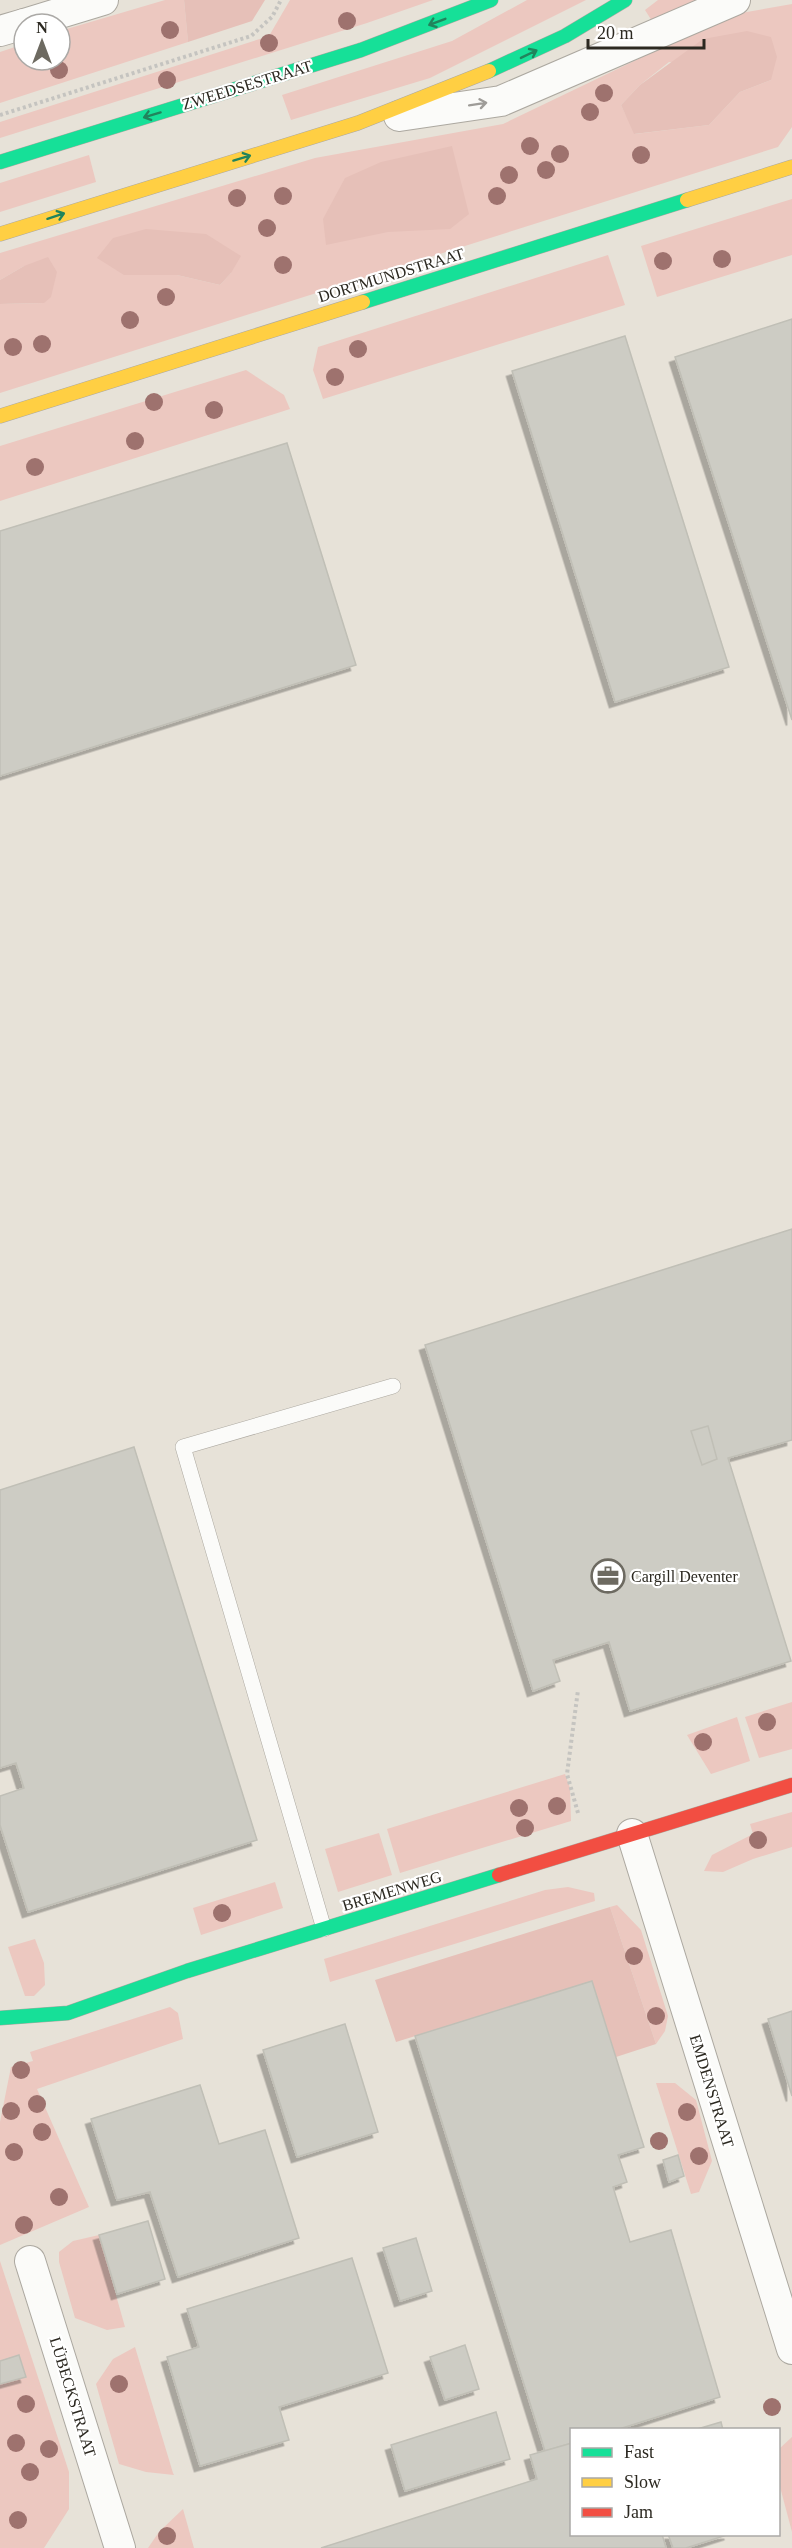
<svg xmlns="http://www.w3.org/2000/svg" width="792" height="2548" font-family="'Times New Roman',serif">
<defs>
<filter id="shadow"><feDropShadow dx="-5.5" dy="5.5" stdDeviation="0" flood-color="#0004"/></filter>
</defs>
<rect width="100%" height="100%" fill="#e7e2d8"/>
<g fill="#ecc8c0" fill-rule="evenodd">
<polygon points="165,0 184,0 188,42 0,103 0,52 24,44 24,60 60,60 60,31"/>
<polygon points="290,0 433,0 367,23 0,138 0,122 269,36"/>
<polygon points="527,0 586,0 430,78 291,120 282,95 452,41"/>
<polygon points="658,0 702,0 652,21 645,10"/>
<path d="M792,4v123l-14,20 -778,246v-89l44,-1 -20,-37 -24,14v-27l315,-95 188,-34 227,-109zM669,62l102,18 -31,12 -31,33 -74,9 -14,-29 19,-20zM231,273l-11,12 -43,-10h-53z"/>
<polygon points="89,155 96,182 0,212 0,183"/>
<polygon points="792,199 792,255 657,297 641,246"/>
<polygon points="608,255 625,305 323,399 313,370 318,347"/>
<polygon points="246,370 284,395 290,409 0,501 0,446"/>
<polygon points="792,1702 792,1749 759,1758 745,1717"/>
<polygon points="737,1717 750,1761 711,1774 687,1735"/>
<polygon points="565,1774 570,1788 571,1821 400,1873 387,1829"/>
<polygon points="792,1812 792,1847 753,1859 723,1872 704,1871 712,1855 753,1834 750,1824"/>
<polygon points="379,1833 392,1875 338,1892 325,1849"/>
<polygon points="275,1882 283,1908 201,1935 193,1908"/>
<polygon points="568,1887 594,1893 595,1901 330,1982 324,1959 545,1890"/>
<polygon points="617,1905 641,1930 668,2016 665,2031 656,2044 610,1907"/>
<polygon points="35,1939 44,1963 45,1985 34,1996 25,1996 8,1947"/>
<polygon points="170,2007 178,2013 183,2039 37,2089 89,2207 0,2245 0,2122 11,2067 33,2061 30,2052"/>
<polygon points="656,2083 675,2083 696,2100 712,2161 699,2192 691,2194"/>
<polygon points="99,2235 125,2327 107,2330 75,2318 59,2262 59,2252 73,2241"/>
<polygon points="0,2261 69,2472 69,2509 44,2548 0,2548"/>
<polygon points="135,2347 173,2473 174,2475 146,2472 119,2464 96,2384 113,2359"/>
<polygon points="792,2437 792,2532 779,2483 778,2450"/>
<polygon points="183,2509 194,2548 148,2548 159,2532"/>
</g>
<g fill="#e6c0b8">
<polygon points="184,0 265,0 252,21 188,42"/>
<polygon points="747,31 771,37 777,57 771,80 740,92 709,125 634,134 621,105 640,85 703,39"/>
<polygon points="452,146 469,214 450,229 388,232 326,245 323,219 345,178 381,162"/>
<polygon points="146,229 206,234 241,256 231,273 220,285 177,275 124,275 97,258 113,238"/>
<polygon points="48,257 57,272 51,297 44,303 0,304 0,280 24,266"/>
<polygon points="610,1907 656,2044 616,2057 592,1981 396,2042 375,1980"/>
</g>
<g fill="#cdccc4" stroke="#c0bfb6" stroke-width="1.5" filter="url(#shadow)">
<polygon points="792,319 792,720 675,357"/>
<polygon points="625,336 729,667 615,702 512,371"/>
<polygon points="287,443 356,665 0,776 0,531"/>
<polygon points="792,1229 792,1440 728,1458 791,1661 630,1711 609,1642 553,1660 560,1681 533,1691 425,1345"/>
<polygon points="708,1426 717,1459 702,1465 691,1431"/>
<polygon points="134,1447 257,1840 28,1912 0,1825 0,1796 24,1788 16,1763 0,1768 0,1490"/>
<polygon points="592,1981 644,2147 618,2155 627,2182 613,2187 630,2242 671,2230 720,2397 616,2430 572,2430 572,2443 545,2451 415,2036"/>
<polygon points="792,2011 792,2096 768,2019"/>
<polygon points="345,2024 378,2132 297,2157 263,2050"/>
<polygon points="200,2085 219,2144 265,2130 299,2238 178,2277 150,2192 117,2200 91,2119"/>
<polygon points="678,2155 684,2176 669,2182 663,2160"/>
<polygon points="148,2221 165,2279 117,2294 99,2235"/>
<polygon points="416,2238 432,2291 400,2301 383,2248"/>
<polygon points="352,2258 388,2373 279,2407 289,2440 200,2466 167,2357 199,2347 187,2309"/>
<polygon points="465,2345 479,2389 445,2400 430,2357"/>
<polygon points="19,2355 26,2377 0,2384 0,2361"/>
<polygon points="496,2412 510,2459 405,2491 391,2445"/>
<polygon points="721,2422 723,2430 694,2430"/>
<polygon points="572,2443 572,2534 662,2534 666,2548 321,2548 537,2479 530,2455"/>
<polygon points="668,2534 730,2534 686,2548 673,2548"/>
</g>
<g fill="none" stroke-linecap="round" stroke-linejoin="round">
<defs>
<polyline id="lane" points="324,1929 183,1447 393,1386"/>
<g id="street">
<polyline points="24,24 103,0"/>
<polyline points="0,31 24,24"/>
<polyline points="399,116 501,101 735,0"/>
<polyline points="632,1834 792,2349"/>
<polyline points="30,2261 120,2548"/>
</g>
<g id="fast">
<polyline points="489,71 565,36 625,0"/>
<polyline points="0,162 361,50 491,0"/>
<polyline points="363,302 687,200"/>
<polyline points="0,2018 68,2013 187,1971 499,1875"/>
</g>
<g id="slow">
<polyline points="687,200 792,167"/>
<polyline points="0,234 358,123 489,71"/>
<polyline points="0,416 363,302"/>
</g>
<polyline id="jam" points="499,1875 792,1785"/>
</defs>
<use href="#lane" stroke="#aca8a0" stroke-width="16"/>
<use href="#street" stroke="#aca8a0" stroke-width="32"/>
<use href="#fast" stroke="#aca8a0" stroke-width="15"/>
<use href="#slow" stroke="#aca8a0" stroke-width="15"/>
<use href="#jam" stroke="#aca8a0" stroke-width="15"/>
<g stroke="#c5c4c0" stroke-width="4" stroke-dasharray="3 3" stroke-linecap="butt">
<polyline points="0,115 251,36 272,17 281,0"/>
<polyline points="578,1813 567,1774 578,1690"/>
</g>
<use href="#lane" stroke="#fbfbf9" stroke-width="15"/>
<use href="#street" stroke="#fbfbf9" stroke-width="30"/>
<use href="#fast" stroke="#16e098" stroke-width="14"/>
<use href="#slow" stroke="#ffcf43" stroke-width="14"/>
<use href="#jam" stroke="#f24e42" stroke-width="14"/>
</g>
<g fill="#9e726e">
<circle cx="347" cy="21" r="9"/>
<circle cx="170" cy="30" r="9"/>
<circle cx="269" cy="43" r="9"/>
<circle cx="59" cy="70" r="9"/>
<circle cx="167" cy="80" r="9"/>
<circle cx="604" cy="93" r="9"/>
<circle cx="590" cy="112" r="9"/>
<circle cx="530" cy="146" r="9"/>
<circle cx="560" cy="154" r="9"/>
<circle cx="641" cy="155" r="9"/>
<circle cx="546" cy="170" r="9"/>
<circle cx="509" cy="175" r="9"/>
<circle cx="283" cy="196" r="9"/>
<circle cx="497" cy="196" r="9"/>
<circle cx="237" cy="198" r="9"/>
<circle cx="267" cy="228" r="9"/>
<circle cx="722" cy="259" r="9"/>
<circle cx="663" cy="261" r="9"/>
<circle cx="283" cy="265" r="9"/>
<circle cx="166" cy="297" r="9"/>
<circle cx="130" cy="320" r="9"/>
<circle cx="42" cy="344" r="9"/>
<circle cx="13" cy="347" r="9"/>
<circle cx="358" cy="349" r="9"/>
<circle cx="335" cy="377" r="9"/>
<circle cx="154" cy="402" r="9"/>
<circle cx="214" cy="410" r="9"/>
<circle cx="135" cy="441" r="9"/>
<circle cx="35" cy="467" r="9"/>
<circle cx="767" cy="1722" r="9"/>
<circle cx="703" cy="1742" r="9"/>
<circle cx="557" cy="1806" r="9"/>
<circle cx="519" cy="1808" r="9"/>
<circle cx="525" cy="1828" r="9"/>
<circle cx="758" cy="1840" r="9"/>
<circle cx="222" cy="1913" r="9"/>
<circle cx="634" cy="1956" r="9"/>
<circle cx="656" cy="2016" r="9"/>
<circle cx="21" cy="2070" r="9"/>
<circle cx="37" cy="2104" r="9"/>
<circle cx="11" cy="2111" r="9"/>
<circle cx="687" cy="2112" r="9"/>
<circle cx="42" cy="2132" r="9"/>
<circle cx="659" cy="2141" r="9"/>
<circle cx="14" cy="2152" r="9"/>
<circle cx="699" cy="2156" r="9"/>
<circle cx="59" cy="2197" r="9"/>
<circle cx="24" cy="2225" r="9"/>
<circle cx="119" cy="2384" r="9"/>
<circle cx="26" cy="2404" r="9"/>
<circle cx="772" cy="2407" r="9"/>
<circle cx="16" cy="2443" r="9"/>
<circle cx="49" cy="2449" r="9"/>
<circle cx="30" cy="2472" r="9"/>
<circle cx="18" cy="2520" r="9"/>
<circle cx="167" cy="2536" r="9"/>
</g>
<defs><path id="oneway-shaft" d="M-6 0H5M1.5-3L5.5 0L1.5 3" fill="none" stroke-width="1.6" stroke-linecap="round" stroke-linejoin="round" transform="scale(1.5)"/></defs>
<g stroke="#21845c">
<use href="#oneway-shaft" transform="translate(437 22) rotate(159)"/>
<use href="#oneway-shaft" transform="translate(529 54) rotate(-26)"/>
<use href="#oneway-shaft" transform="translate(152 115) rotate(163)"/>
<use href="#oneway-shaft" transform="translate(242 158) rotate(-17)"/>
<use href="#oneway-shaft" transform="translate(56 216) rotate(-18)"/>
</g>
<use stroke="#9e9c98" href="#oneway-shaft" transform="translate(478 104) rotate(-9)"/>
<defs>
<symbol id="office-ring" viewBox="-11 -11 22 22"><circle r="9.5" fill="#fff" stroke="#6d6a61" stroke-width="1.5"/><path d="M-6-3h4V-5.5h4V-3h4V5H-6ZM-1-4.5V-3h2v-1.5ZM-6 0V1H6V0Z" fill="#6d6a61"/></symbol>
</defs>
<g fill-rule="evenodd">
<use href="#office-ring" x="589" y="1557" width="38" height="38"/>
</g>
<g text-anchor="middle" dominant-baseline="central" stroke-width="4.5" stroke-linejoin="round" paint-order="stroke">
<g font-size="16" fill="#2c2921" stroke="#fff">
<text transform="translate(247 85) rotate(-17)">ZWEEDSESTRAAT</text>
<text transform="translate(391 275) rotate(-17)">DORTMUNDSTRAAT</text>
<text transform="translate(392 1891) rotate(-17)">BREMENWEG</text>
<text transform="translate(712 2091) rotate(73)">EMDENSTRAAT</text>
<text transform="translate(73 2397) rotate(73)">LÜBECKSTRAAT</text>
</g>
<g font-size="16" fill="#2c2921" stroke="#fff" text-anchor="start">
<text x="631" y="1576">Cargill Deventer</text>
</g>
</g>
<rect x="570" y="2428" width="210" height="108" fill="#ffffff" stroke="#aba9a6" stroke-width="1.5"/>
<rect x="582" y="2448" width="30" height="9" fill="#16e098" stroke="#aba9a6" stroke-width="1.5"/>
<text x="624" y="2458" font-size="18" fill="#2c2921">Fast</text>
<rect x="582" y="2478" width="30" height="9" fill="#ffcf43" stroke="#aba9a6" stroke-width="1.5"/>
<text x="624" y="2488" font-size="18" fill="#2c2921">Slow</text>
<rect x="582" y="2508" width="30" height="9" fill="#f24e42" stroke="#aba9a6" stroke-width="1.5"/>
<text x="624" y="2518" font-size="18" fill="#2c2921">Jam</text>
<g transform="translate(42 42)"><circle r="28" fill="#ffffff" stroke="#aba9a6" stroke-width="1.5"/>
<path d="M0-4.5L10 22L0 15L-10 22Z" fill="#6d6a61"/>
<text y="-9" font-size="16" font-weight="bold" text-anchor="middle" fill="#2c2921">N</text>
</g>
<path d="M588 39v9h116v-9" fill="none" stroke="#2c2921" stroke-width="3"/>
<text x="597" y="39" font-size="18" fill="#2c2921" stroke="#ffffff" stroke-width="4.5" paint-order="stroke">20 m</text>
</svg>
